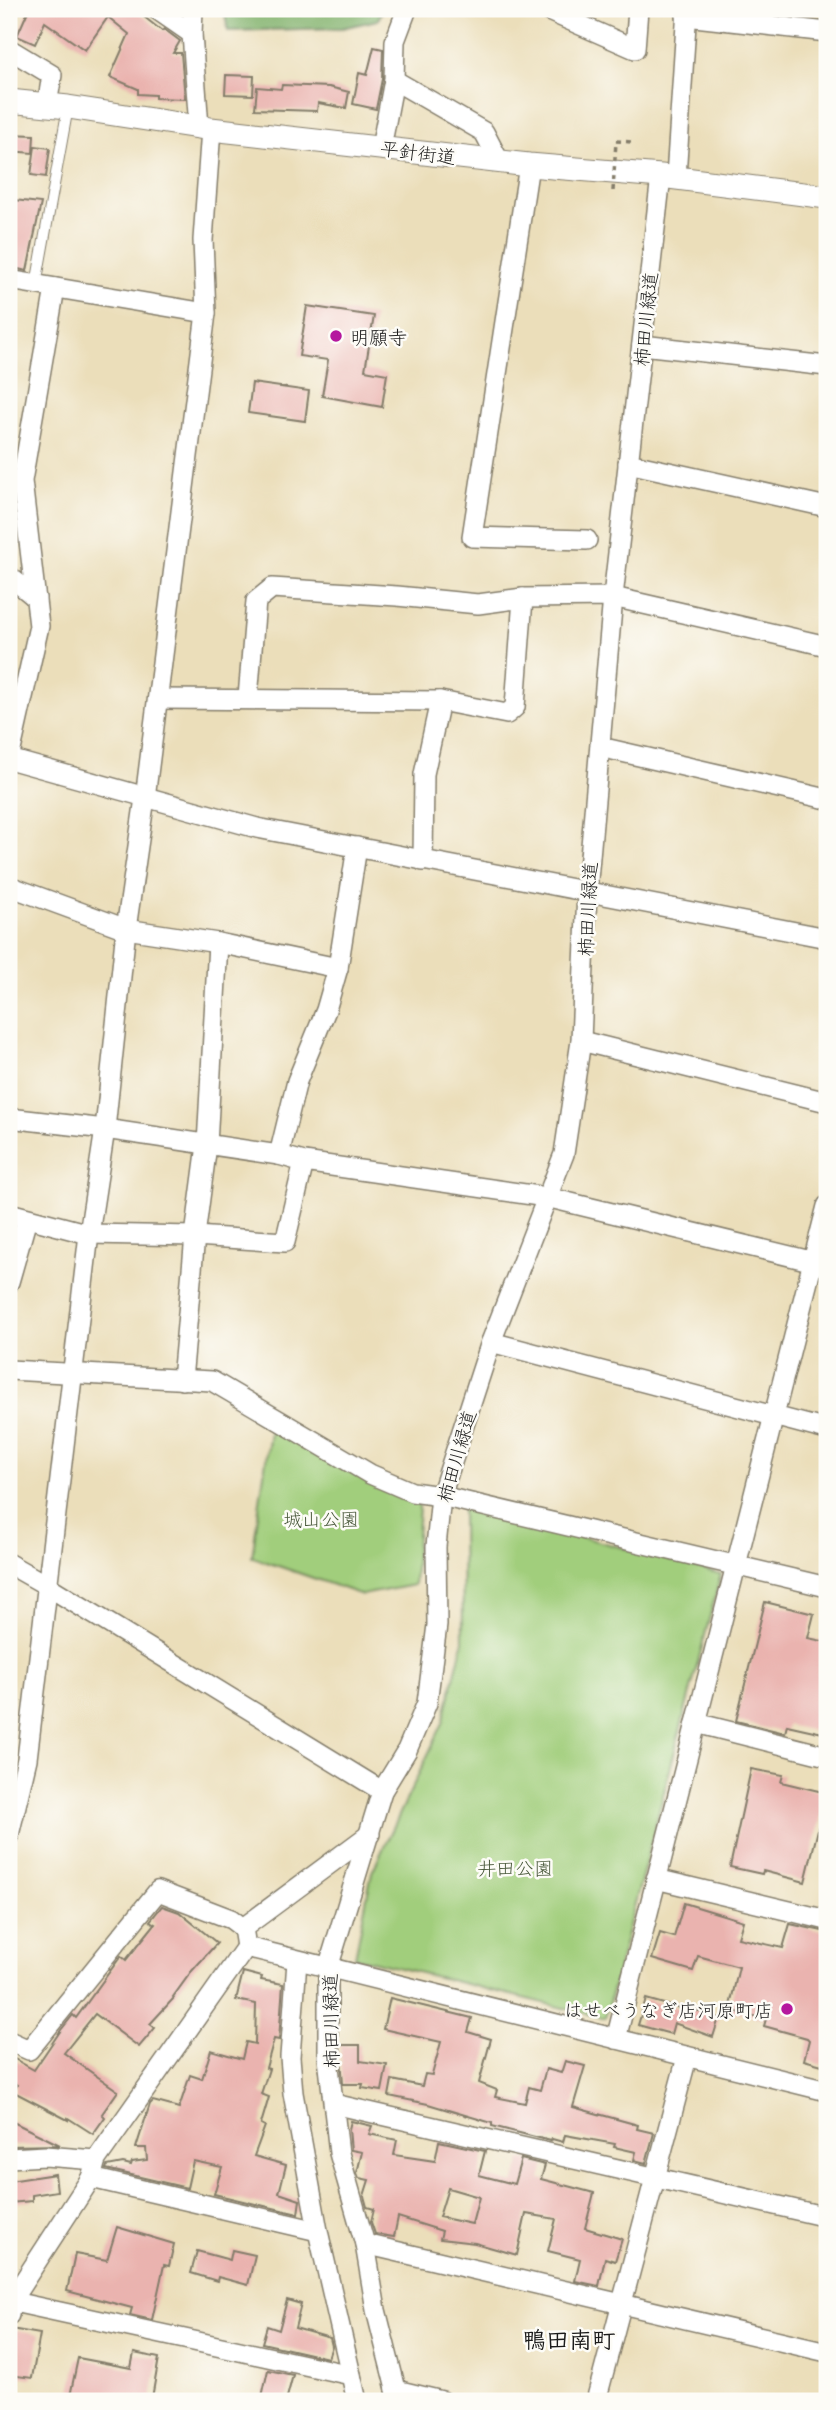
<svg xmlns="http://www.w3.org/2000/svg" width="836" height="2410" font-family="Mali,'Klee One',sans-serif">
<rect width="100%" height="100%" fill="#fdfcf7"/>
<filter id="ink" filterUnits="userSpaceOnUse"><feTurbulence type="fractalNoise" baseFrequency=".0143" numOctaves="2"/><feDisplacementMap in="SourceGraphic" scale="14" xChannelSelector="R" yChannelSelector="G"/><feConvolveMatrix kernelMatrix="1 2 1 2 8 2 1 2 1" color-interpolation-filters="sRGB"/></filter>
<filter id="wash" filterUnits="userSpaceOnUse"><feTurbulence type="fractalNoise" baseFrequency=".00686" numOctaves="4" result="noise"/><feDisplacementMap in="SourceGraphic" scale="28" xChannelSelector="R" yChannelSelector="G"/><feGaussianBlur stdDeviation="1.57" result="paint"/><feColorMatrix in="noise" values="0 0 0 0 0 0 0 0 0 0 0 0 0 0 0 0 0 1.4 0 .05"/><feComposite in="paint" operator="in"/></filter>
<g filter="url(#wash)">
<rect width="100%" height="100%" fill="#ebdeba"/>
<g fill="#a1ce7b" stroke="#5e754c" stroke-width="2">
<polygon points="271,1425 419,1506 414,1585 362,1595 252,1557"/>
<polygon points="462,1505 721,1574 605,2018 355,1957 372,1872 443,1723 463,1642"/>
</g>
<polygon fill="#80b16b" stroke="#4e6644" stroke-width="2" points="224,9 383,9 378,20 342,28 228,31"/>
<g id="blocks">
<g fill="#eab3af" fill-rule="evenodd">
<polygon points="25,9 134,9 162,31 164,29 180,41 173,53 181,53 185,99 155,98 155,95 138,94 138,89 110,77 129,34 108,17 85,50 45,22 35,44 17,36 28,11"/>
<polygon points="374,47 383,49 382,79 376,109 353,104 359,73 367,75"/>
<polygon points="226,75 254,76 253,95 225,94"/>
<polygon points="282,85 329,87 349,92 346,108 318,103 317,111 255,109 257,87 281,89"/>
<polygon points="9,134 34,135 33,153 9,151"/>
<polygon points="35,146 50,148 46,177 31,175"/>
<polygon points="14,200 41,203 27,271 9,267 9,241"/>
<polygon points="307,306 374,316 365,370 387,374 382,407 322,396 328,360 299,356"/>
<polygon points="252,383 309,391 305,421 248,413"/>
<polygon points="765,1602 814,1614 808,1638 827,1642 827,1734 787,1725 785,1733 736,1721"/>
<polygon points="751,1769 783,1775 781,1782 827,1793 805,1882 763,1871 762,1874 730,1867"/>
<polygon points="684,1903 743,1921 738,1938 783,1948 790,1924 827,1932 827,2045 822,2065 804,2060 809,2040 807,2038 764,2026 766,2019 729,2010 739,1967 698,1956 693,1971 652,1959 660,1933 674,1937"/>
<polygon points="162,1906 179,1912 217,1943 191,1972 173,1997 174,1998 150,2024 155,2028 139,2047 95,2014 64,2053 118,2091 102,2114 105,2117 93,2134 68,2118 68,2120 14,2092 17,2085 9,2080 9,2056 34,2070 61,2030 73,2015 76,2018 121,1956 126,1960 155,1924 150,1921"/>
<polygon points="243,1972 262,1977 261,1980 283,1984 279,2040 274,2039 266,2068 269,2069 261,2094 269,2097 261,2124 265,2126 254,2156 286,2165 279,2193 300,2200 298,2214 214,2194 222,2167 193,2161 187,2188 106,2169 107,2166 123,2163 131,2165 132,2162 147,2160 146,2148 136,2148 150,2104 153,2101 179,2108 190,2075 202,2079 211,2050 242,2059 246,2042 255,2044 256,2004 236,2000"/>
<polygon points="390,1998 472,2018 468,2032 491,2039 479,2083 497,2090 495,2097 525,2103 529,2087 540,2090 546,2069 561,2073 565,2061 585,2066 573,2107 638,2125 637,2129 654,2133 646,2163 634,2160 636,2152 614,2147 615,2144 565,2135 563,2142 552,2139 551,2141 492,2126 492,2123 428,2104 389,2096 392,2080 422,2086 425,2074 432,2075 441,2042 383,2029"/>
<polygon points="646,1999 689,2011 690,2008 719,2018 713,2037 674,2023 671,2034 638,2025"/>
<polygon points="340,2045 360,2045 360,2061 387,2065 382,2091 362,2088 363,2084 343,2084"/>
<polygon points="9,2120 60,2145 9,2146"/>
<path d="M351,2121l21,5 -3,8 28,6 -3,15 41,6 4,-20 46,10 -6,24 35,9 7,-25 24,6 -4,14 53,14 -9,35 37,11 -7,22 -10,-3 -6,28 -24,-5 5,-22 -32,-8 8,-32 -30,-5 -9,41 -42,-12 -35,-4 2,-8 -44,-14 -4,20 -19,-3 -4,-12 3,-13 -7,-2 -3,-11 5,-16 -10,-2 -2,-5 5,-21 -11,-2 -2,-21zM448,2188l31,9 -7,27 -33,-7z"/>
<polygon points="55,2174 57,2191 32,2195 32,2201 9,2203 9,2181"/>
<polygon points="117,2227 174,2244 169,2266 164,2265 152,2320 130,2315 132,2308 67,2291 75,2254 107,2260"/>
<polygon points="232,2250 255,2255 248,2285 218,2277 217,2281 191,2273 197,2251 230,2260"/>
<polygon points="287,2300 301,2304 295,2328 330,2338 332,2346 328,2358 262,2343 267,2326 279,2330"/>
<polygon points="11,2329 40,2334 32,2378 9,2375"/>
<polygon points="134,2353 159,2358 152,2398 149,2397 149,2401 69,2401 78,2358 131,2368"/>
<polygon points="268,2370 293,2375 286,2401 261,2401"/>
</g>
</g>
</g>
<g filter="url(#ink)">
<use href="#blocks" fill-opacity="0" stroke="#847d6b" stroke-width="2"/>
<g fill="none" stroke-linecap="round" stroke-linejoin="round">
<defs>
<polyline id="service" points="36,285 68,107"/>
<g id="minor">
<polyline points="156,9 192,34"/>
<polyline points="193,9 192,34 199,127"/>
<polyline points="544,9 635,49 638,9"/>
<polyline points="686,16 827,32"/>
<polyline points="9,49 52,75 47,105"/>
<polyline points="394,80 484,132 499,161"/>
<polyline points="381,148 394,80 395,41 407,9"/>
<polyline points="529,165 472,537 587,540"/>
<polyline points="676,177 687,9"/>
<polyline points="9,280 206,313"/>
<polyline points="642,345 827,366"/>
<polyline points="628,463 827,507"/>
<polyline points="9,576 36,598"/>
<polyline points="248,698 256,601 272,588 397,596 478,604 523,598 613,597 827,646"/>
<polyline points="158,699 440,701 507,714 515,707 523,598"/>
<polyline points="600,747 827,799"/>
<polyline points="9,759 257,828 827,938"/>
<polyline points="9,759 39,626 22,481 55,288"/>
<polyline points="423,861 424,774 440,701"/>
<polyline points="9,886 126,929 218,943 338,968"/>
<polyline points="581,1041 827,1102"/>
<polyline points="9,1118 105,1129 279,1155 304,1162 546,1197 827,1265"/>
<polyline points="279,1155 297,1081 326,1010 338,968 357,847"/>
<polyline points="9,1213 89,1234 195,1236 285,1242 304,1162"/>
<polyline points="9,1282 27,1219"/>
<polyline points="491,1342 827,1430"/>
<polyline points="9,1370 212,1381 370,1474 412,1492 441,1496 827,1587"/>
<polyline points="182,1380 195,1236 207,1145 218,943"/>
<polyline points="9,1564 46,1585 382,1791"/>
<polyline points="696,1723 827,1756"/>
<polyline points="9,1835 27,1759 89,1234 105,1129 126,929 145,798 206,313 203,240 211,129"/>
<polyline points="656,1879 827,1920"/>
<polyline points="243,1928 370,1834"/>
<polyline points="297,1961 290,2057 293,2093 318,2231 357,2401"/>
<polyline points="616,2039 827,1206"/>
<polyline points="9,2041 29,2050 158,1891 231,1919 243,1928 246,1947"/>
<polyline points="334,2104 827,2217"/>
<polyline points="9,2158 45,2156 96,2160"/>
<polyline points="91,2178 318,2231"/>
<polyline points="365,2244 827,2352"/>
<polyline points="9,2301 351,2375"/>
<polyline points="9,2315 11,2301 91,2178 96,2160 246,1947 827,2091"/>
<polyline points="396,2390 442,2401"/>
<polyline points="399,2401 376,2310 365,2244 339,2153 328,2058 328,1968 382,1791 407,1750 427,1703 437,1625 436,1547 441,1496 491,1342 564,1154 581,1041 587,891 613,597 661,176"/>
<polyline points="596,2401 687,2057"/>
</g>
<polyline id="tertiary" points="9,101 68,107 211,129 529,165 661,176 827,197"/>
</defs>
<use href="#service" stroke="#847d6b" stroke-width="12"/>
<use href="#minor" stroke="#847d6b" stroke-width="22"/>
<use href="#tertiary" stroke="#847d6b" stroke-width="25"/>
<polyline stroke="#847d6b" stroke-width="3.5" stroke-dasharray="5 5" stroke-linecap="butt" points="616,141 633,142"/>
<use href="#service" stroke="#fff" stroke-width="10"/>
<use href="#minor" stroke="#fff" stroke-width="19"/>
<use href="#tertiary" stroke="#fff" stroke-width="23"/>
<polyline stroke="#847d6b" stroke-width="3.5" stroke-dasharray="5 5" stroke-linecap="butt" points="613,191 616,141"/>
</g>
</g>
<g fill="#b5179e" stroke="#fdfcf7" stroke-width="2.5">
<circle cx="336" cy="336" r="7"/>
<circle cx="787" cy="2009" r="7"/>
</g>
<g text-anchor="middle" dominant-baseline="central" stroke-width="5" stroke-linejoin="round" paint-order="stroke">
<g font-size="19" fill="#1c1c1c" stroke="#fdfcf7">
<text transform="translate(418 152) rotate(7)">平針街道</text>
<text transform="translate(645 319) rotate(-84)">柿田川緑道</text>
<text transform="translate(587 909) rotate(-87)">柿田川緑道</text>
<text transform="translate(456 1456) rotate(-74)">柿田川緑道</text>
<text transform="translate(330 2021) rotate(-91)">柿田川緑道</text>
</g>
<g font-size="19" fill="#1c1c1c" stroke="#fdfcf7" text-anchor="start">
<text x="350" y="336">明願寺</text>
<text x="773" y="2009" text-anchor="end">はせべうなぎ店河原町店</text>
</g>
<g font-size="19" fill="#4b5a3d" stroke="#fdfcf7">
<text x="321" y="1518">城山公園</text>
<text x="515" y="1867">井田公園</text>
</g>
<g font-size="23" font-weight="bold" fill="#1c1c1c" stroke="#fdfcf7">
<text x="569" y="2339">鴨田南町</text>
</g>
</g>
<rect width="836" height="2410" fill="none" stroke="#fdfcf7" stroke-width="35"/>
</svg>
